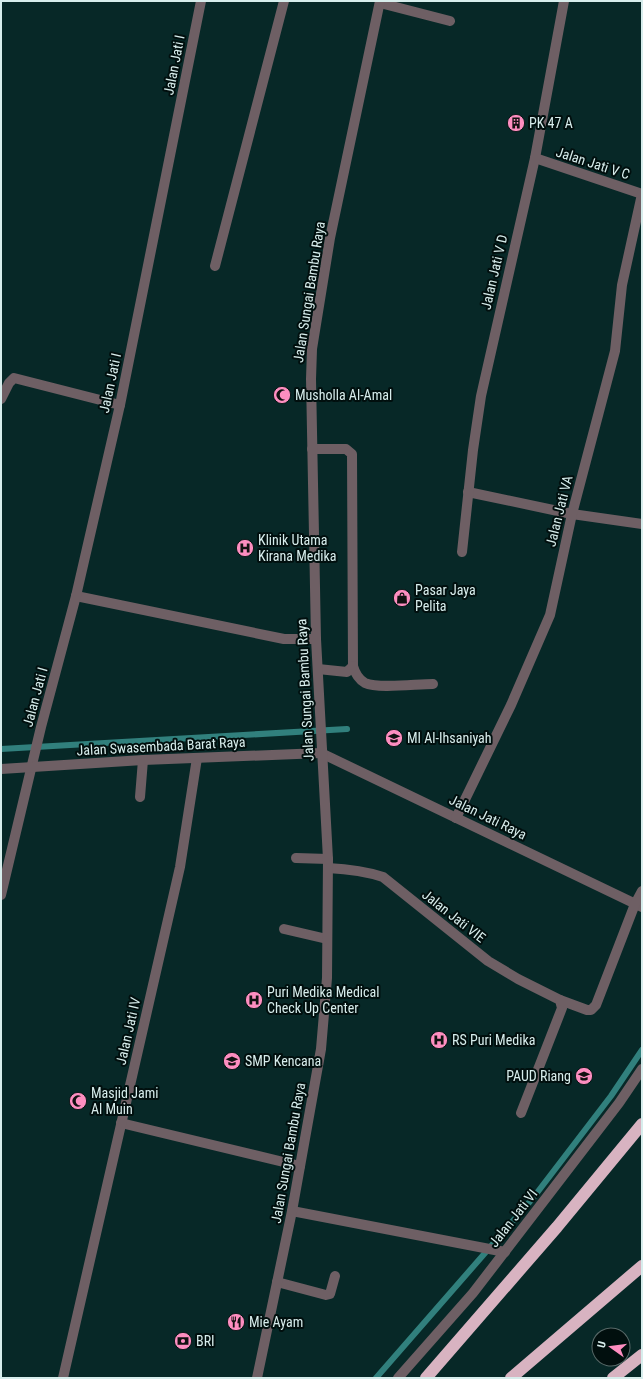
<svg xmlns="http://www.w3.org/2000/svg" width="643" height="1379" font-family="'Roboto Condensed',sans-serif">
<rect width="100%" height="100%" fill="#072827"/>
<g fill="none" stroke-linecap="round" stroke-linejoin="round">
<g stroke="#31807d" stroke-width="6">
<polyline points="1,749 347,729"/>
<polyline points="376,1378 533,1198 611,1096 642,1050"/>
</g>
<g stroke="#6e5f64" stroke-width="10">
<polyline points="380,3 450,21"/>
<polyline points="215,266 284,1"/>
<path d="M312,449h34l6,5 1,212c2,7 5,13 12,17 13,6 51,1 68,1"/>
<polyline points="318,669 347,672 353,666"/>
<polyline points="140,797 143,760"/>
<polyline points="296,858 328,859"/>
<polyline points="284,929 327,939"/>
</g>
<g stroke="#6e5f64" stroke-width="10">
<polyline points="535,158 642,194"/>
<polyline points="1,399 9,383 14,378 120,405"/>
<polyline points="468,492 572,514 642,524"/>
<polyline points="462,552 473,450 481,396 535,158 564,1"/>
<polyline points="76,596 284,639 316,639"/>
<polyline points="321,753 642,907"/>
<polyline points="456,818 511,705 550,615 572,514 615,351 622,285 642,194"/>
<path d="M328,868c19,1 37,3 55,9l105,84 30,18 42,21 2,8 -41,105"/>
<polyline points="1,895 41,727 76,596 120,405 201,1"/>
<polyline points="560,1000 587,1010 591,1010 596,1005 635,904 642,891"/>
<polyline points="121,1123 300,1166"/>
<polyline points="292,1211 505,1252"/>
<polyline points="277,1282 326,1295 330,1294 335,1276"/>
<polyline points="63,1378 180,867 197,758"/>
<polyline points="398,1378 473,1293 619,1103 642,1069"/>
</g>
<g stroke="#6e5f64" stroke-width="10">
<polyline points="1,769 143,760 321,753"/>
<polyline points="257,1378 292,1211 321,1049 327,978 328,859 316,639 311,379 312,349 330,238 380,1"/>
</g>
<g stroke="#d8b3c1" stroke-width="12">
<polyline points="426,1378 557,1227 642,1124"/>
<polyline points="511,1378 642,1266"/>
<polyline points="613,1378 642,1355"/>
</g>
</g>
<defs>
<symbol id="building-disc" viewBox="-11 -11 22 22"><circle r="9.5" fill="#fd8ec0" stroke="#010f0e"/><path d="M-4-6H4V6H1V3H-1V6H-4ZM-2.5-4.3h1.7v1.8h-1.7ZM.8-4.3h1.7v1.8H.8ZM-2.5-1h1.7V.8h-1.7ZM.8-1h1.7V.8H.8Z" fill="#111"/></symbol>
<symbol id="mosque-disc" viewBox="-11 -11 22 22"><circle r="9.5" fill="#fd8ec0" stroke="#010f0e"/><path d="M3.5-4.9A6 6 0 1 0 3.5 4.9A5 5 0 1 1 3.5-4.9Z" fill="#111"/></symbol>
<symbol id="hospital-disc" viewBox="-11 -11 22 22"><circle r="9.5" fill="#fd8ec0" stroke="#010f0e"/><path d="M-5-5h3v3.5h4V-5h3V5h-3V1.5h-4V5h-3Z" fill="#111"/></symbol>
<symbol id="shop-disc" viewBox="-11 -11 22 22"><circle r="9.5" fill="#fd8ec0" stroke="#010f0e"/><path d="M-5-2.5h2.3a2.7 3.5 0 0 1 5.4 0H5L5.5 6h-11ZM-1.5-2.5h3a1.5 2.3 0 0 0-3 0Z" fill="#111"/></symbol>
<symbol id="school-disc" viewBox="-11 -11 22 22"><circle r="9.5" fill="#fd8ec0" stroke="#010f0e"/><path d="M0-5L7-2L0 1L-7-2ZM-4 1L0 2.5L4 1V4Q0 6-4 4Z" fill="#111"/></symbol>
<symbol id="restaurant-disc" viewBox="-11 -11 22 22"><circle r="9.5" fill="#fd8ec0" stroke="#010f0e"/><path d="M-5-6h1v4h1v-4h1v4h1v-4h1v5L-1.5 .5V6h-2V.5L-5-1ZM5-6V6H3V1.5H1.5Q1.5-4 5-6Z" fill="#111"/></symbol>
<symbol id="bank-disc" viewBox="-11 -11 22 22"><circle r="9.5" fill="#fd8ec0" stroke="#010f0e"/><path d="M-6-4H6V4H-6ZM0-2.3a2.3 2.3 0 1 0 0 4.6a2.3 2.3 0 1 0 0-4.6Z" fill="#111"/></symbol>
</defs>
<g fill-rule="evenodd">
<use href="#building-disc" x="506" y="113" width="20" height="20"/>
<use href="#mosque-disc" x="272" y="385" width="20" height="20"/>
<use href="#hospital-disc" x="235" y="538" width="20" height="20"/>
<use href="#shop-disc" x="392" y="588" width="20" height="20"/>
<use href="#school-disc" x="384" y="728" width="20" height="20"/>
<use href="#hospital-disc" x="244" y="990" width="20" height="20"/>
<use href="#hospital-disc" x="429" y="1030" width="20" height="20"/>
<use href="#school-disc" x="222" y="1051" width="20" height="20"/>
<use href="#school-disc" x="574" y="1066" width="20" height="20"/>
<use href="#mosque-disc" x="68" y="1091" width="20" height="20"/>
<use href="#restaurant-disc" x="226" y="1312" width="20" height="20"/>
<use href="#bank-disc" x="173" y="1331" width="20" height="20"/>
</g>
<g text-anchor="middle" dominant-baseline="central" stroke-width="4" stroke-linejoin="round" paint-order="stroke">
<g font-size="14" fill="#d7edec" stroke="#010f0e">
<text transform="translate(174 65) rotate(-79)">Jalan Jati I</text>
<text transform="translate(593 163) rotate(18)">Jalan Jati V C</text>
<text transform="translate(494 272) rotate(-77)">Jalan Jati V D</text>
<text transform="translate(309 292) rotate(-81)">Jalan Sungai Bambu Raya</text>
<text transform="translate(110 383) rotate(-78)">Jalan Jati I</text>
<text transform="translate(559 511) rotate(-76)">Jalan Jati VA</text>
<text transform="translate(305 690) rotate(-93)">Jalan Sungai Bambu Raya</text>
<text transform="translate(35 697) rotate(-75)">Jalan Jati I</text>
<text transform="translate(161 746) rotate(-3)">Jalan Swasembada Barat Raya</text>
<text transform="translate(488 817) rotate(26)">Jalan Jati Raya</text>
<text transform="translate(454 916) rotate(38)">Jalan Jati VIE</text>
<text transform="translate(128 1031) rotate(-77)">Jalan Jati IV</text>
<text transform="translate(288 1153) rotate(-80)">Jalan Sungai Bambu Raya</text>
<text transform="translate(513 1218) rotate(-52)">Jalan Jati VI</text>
</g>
<g font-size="14" fill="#d7edec" stroke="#010f0e" text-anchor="start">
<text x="529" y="123">PK 47 A</text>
<text x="295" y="395">Musholla Al-Amal</text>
<text x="258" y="540">Klinik Utama<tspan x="258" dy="16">Kirana Medika</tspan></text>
<text x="415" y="590">Pasar Jaya<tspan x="415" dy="16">Pelita</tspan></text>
<text x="407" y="738">MI Al-Ihsaniyah</text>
<text x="267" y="992">Puri Medika Medical<tspan x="267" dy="16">Check Up Center</tspan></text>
<text x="452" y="1040">RS Puri Medika</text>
<text x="245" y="1061">SMP Kencana</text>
<text x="571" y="1076" text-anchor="end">PAUD Riang</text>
<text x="91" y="1093">Masjid Jami<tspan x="91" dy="16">Al Muin</tspan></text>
<text x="249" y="1322">Mie Ayam</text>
<text x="196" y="1341">BRI</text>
</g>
</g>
<rect width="643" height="1379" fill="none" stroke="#d7edec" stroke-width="4"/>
<g transform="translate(611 1347) rotate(284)"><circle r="19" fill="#010f0e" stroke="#576867"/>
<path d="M0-3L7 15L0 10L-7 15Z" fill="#fd8ec0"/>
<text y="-6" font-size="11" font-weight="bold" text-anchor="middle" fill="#d7edec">U</text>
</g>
</svg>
